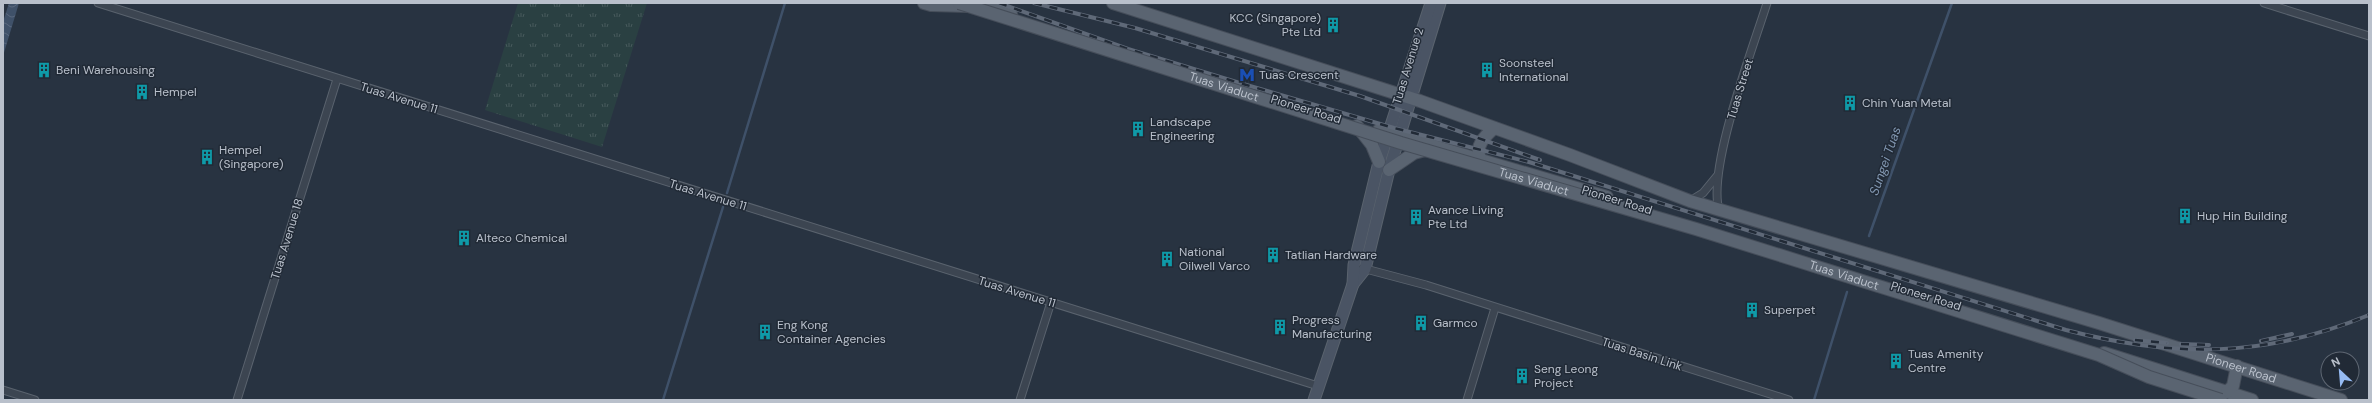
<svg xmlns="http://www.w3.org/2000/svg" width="2372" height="403" font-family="'DM Sans',sans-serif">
<defs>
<pattern id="grass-tufts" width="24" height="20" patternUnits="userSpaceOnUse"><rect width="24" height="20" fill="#2a4042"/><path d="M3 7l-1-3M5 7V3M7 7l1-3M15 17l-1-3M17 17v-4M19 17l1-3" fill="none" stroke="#475a5c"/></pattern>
<pattern id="water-waves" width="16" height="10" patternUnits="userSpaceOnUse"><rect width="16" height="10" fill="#3f5169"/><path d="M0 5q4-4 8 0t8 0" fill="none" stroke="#59687d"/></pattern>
</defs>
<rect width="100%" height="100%" fill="#283341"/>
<polygon fill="url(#grass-tufts)" points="518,3 647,3 602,147 485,110"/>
<polygon fill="url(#water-waves)" points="9,3 19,3 3,56 3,22"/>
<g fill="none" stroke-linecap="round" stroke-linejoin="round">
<g stroke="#3f5169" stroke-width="2.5">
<polyline points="727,193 785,3"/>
<polyline points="1869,236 1952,3"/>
<polyline points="663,400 723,207"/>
<polyline points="1814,400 1847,292"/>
</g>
<defs>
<g id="street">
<polyline points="98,3 1318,386"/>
<polyline points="2264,3 2369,36"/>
<polyline points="1690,201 1703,193 1717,176"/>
<path d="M1719,210c-12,-42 34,-162 48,-207"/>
<polyline points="1362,268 1426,285 1789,400"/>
<polyline points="3,390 35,400"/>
<polyline points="237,400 337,79"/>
<polyline points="1020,400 1051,302"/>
<polyline points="1467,400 1495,308"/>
</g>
<g id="secondary">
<polyline points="1353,284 1365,269 1389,170 1440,3"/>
<polyline points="1314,400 1353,284 1354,265 1379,162 1431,3"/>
</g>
<g id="primary">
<polyline points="924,3 931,5 967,6"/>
<polyline points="980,3 1011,14"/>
<path id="s1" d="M1113,3l307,98 150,54 120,46 409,122 242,77"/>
<polyline points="1357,126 1372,145 1379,162"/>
<polyline points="1379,130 1607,197"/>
<path d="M1480,159c-5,-13 4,-22 14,-31"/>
<polyline points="1389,170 1414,153 1429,149"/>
<polyline points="2104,353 2252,400"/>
<polyline points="2227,392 2233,386 2237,366"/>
</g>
</defs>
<use href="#street" stroke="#5a636e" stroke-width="9"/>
<use href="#secondary" stroke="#5a636e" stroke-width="13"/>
<use href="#primary" stroke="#464e5a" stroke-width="14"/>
<use href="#street" stroke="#3c4551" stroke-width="7"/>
<use href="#secondary" stroke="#4a5464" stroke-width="11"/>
<use href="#primary" stroke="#5a6471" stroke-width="12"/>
<defs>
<g id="rail">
<path d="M999,3l129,46 115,35 151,44 135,34 537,168c108,28 199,28 303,-15"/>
<polyline points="1034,3 1135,28 1360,96 1540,160"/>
<polyline points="2135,340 2167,343"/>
<polyline points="2261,341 2292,334"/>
<polyline points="2181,344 2209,345"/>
</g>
</defs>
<use href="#rail" stroke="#5f6978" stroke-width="4"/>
<use href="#rail" stroke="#212a36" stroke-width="2.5" stroke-dasharray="8" stroke-linecap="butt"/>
<defs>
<g id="primary-bridge">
<path id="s2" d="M959,3l442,140 295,86 403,126 50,22 72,23"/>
</g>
</defs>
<use href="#primary-bridge" stroke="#464e5a" stroke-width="14" stroke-linecap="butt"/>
<use href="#primary-bridge" stroke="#5a6471" stroke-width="12"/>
</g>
<defs>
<symbol id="building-bare" viewBox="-9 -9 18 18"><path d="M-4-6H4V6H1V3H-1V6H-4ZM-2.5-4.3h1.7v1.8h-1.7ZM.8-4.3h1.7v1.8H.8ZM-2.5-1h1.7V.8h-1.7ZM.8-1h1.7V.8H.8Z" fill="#0f9aa8" stroke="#212a36" stroke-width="2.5" paint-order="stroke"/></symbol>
<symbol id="metro-bare" viewBox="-9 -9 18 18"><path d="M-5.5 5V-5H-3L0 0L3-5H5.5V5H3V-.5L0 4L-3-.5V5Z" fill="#1a4fb4" stroke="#212a36" stroke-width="2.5" paint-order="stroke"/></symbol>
</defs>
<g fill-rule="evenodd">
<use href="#building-bare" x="1322" y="14" width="22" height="22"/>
<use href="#building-bare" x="33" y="59" width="22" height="22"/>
<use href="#building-bare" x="1476" y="59" width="22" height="22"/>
<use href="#metro-bare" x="1236" y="64" width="22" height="22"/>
<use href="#building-bare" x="131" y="81" width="22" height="22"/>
<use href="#building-bare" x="1839" y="92" width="22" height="22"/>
<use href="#building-bare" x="1127" y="118" width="22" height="22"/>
<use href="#building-bare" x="196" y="146" width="22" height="22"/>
<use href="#building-bare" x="2174" y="205" width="22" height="22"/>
<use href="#building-bare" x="1405" y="206" width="22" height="22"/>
<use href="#building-bare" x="453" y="227" width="22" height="22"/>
<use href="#building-bare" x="1262" y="244" width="22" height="22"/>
<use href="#building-bare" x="1156" y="248" width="22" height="22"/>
<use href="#building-bare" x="1741" y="299" width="22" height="22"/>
<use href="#building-bare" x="1410" y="312" width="22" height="22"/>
<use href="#building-bare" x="1269" y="316" width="22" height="22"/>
<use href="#building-bare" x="754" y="321" width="22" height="22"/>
<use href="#building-bare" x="1885" y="350" width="22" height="22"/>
<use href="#building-bare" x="1511" y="365" width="22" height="22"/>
</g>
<g text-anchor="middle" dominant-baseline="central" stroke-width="3" stroke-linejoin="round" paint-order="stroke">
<g font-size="12" fill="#b9c0cb" stroke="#212a36" text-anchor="start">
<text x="1321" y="18" text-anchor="end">KCC (Singapore)<tspan x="1321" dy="14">Pte Ltd</tspan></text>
<text x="1499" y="63">Soonsteel<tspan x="1499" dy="14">International</tspan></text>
<text x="56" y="70">Beni Warehousing</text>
<text x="1259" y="75">Tuas Crescent</text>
<text x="154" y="92">Hempel</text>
<text x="1862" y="103">Chin Yuan Metal</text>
<text x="1150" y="122">Landscape<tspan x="1150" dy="14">Engineering</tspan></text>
<text x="219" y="150">Hempel<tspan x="219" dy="14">(Singapore)</tspan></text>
<text x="1428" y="210">Avance Living<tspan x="1428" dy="14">Pte Ltd</tspan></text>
<text x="2197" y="216">Hup Hin Building</text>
<text x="476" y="238">Alteco Chemical</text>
<text x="1179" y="252">National<tspan x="1179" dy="14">Oilwell Varco</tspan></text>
<text x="1285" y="255">Tatlian Hardware</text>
<text x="1764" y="310">Superpet</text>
<text x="1292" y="320">Progress<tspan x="1292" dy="14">Manufacturing</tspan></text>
<text x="1433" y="323">Garmco</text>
<text x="777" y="325">Eng Kong<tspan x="777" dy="14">Container Agencies</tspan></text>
<text x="1908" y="354">Tuas Amenity<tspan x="1908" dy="14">Centre</tspan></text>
<text x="1534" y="369">Seng Leong<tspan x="1534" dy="14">Project</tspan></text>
</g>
<g font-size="12" fill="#b9c0cb" stroke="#212a36">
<text transform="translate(1408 66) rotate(-73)">Tuas Avenue 2</text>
<text stroke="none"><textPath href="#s2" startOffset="278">Tuas Viaduct</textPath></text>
<text transform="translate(1740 89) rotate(-73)">Tuas Street</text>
<text transform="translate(399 98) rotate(17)">Tuas Avenue 11</text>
<text transform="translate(1306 109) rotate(17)">Pioneer Road</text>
<text stroke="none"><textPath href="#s2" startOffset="602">Tuas Viaduct</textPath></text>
<text transform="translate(708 195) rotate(17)">Tuas Avenue 11</text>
<text transform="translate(1617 200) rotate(17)">Pioneer Road</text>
<text transform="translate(287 239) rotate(-73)">Tuas Avenue 18</text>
<text stroke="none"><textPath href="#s2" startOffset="926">Tuas Viaduct</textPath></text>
<text transform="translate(1017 292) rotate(17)">Tuas Avenue 11</text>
<text transform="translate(1926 296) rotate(17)">Pioneer Road</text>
<text transform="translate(1642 354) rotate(18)">Tuas Basin Link</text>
<text stroke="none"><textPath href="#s1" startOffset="1186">Pioneer Road</textPath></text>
</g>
<g font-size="13" font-style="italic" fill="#8297b1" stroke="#212a36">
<text transform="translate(1885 161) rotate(-71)">Sungei Tuas</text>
</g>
</g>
<rect width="2372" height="403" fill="none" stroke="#b9c0cb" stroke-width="8"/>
<g transform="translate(2340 371) rotate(334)"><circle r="19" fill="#212a36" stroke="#5e6672"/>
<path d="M0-3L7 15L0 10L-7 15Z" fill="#96bbf3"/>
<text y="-6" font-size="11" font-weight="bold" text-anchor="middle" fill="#b9c0cb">N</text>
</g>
</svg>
